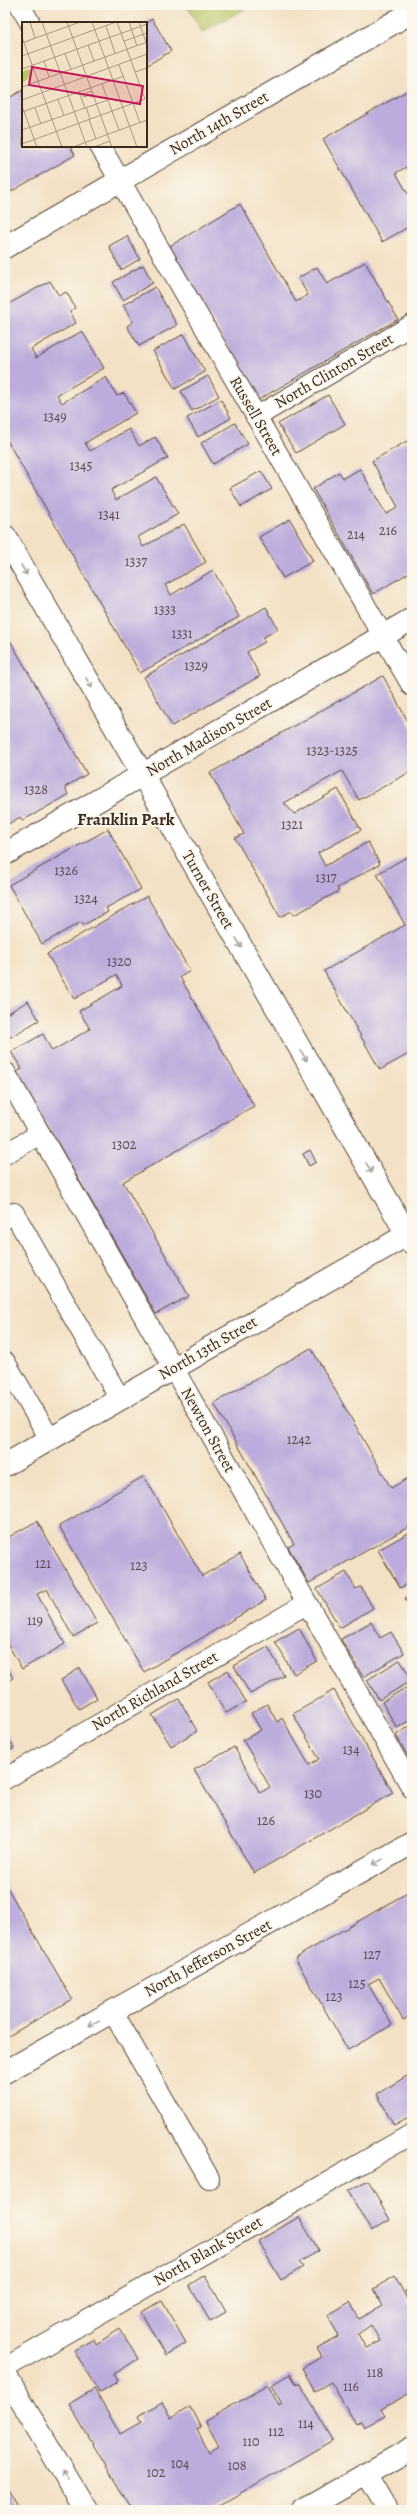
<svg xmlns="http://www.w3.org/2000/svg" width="417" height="2515" font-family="Alegreya,serif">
<rect width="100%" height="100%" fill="#fbf7ec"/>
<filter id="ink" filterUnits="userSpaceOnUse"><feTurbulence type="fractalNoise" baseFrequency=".025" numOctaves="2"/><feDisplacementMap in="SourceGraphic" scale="8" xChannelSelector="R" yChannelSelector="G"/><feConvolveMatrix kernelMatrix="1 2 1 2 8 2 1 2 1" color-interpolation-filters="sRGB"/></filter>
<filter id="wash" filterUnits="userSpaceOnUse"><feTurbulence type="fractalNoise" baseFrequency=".012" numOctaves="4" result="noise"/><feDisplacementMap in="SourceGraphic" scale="16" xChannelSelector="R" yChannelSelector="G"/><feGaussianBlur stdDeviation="0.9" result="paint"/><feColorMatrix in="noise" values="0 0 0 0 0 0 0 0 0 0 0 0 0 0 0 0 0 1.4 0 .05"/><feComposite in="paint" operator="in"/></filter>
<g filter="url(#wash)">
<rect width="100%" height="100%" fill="#f3e1c5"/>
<polygon fill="#b9c769" stroke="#7a7844" points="187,5 252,5 202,32"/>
<g id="blocks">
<g fill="#bcabdc" fill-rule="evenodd">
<polygon points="152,19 171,51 146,66 146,23"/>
<polygon points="412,88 412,177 406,167 396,173 412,201 412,225 382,242 323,139"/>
<polygon points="23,90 23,146 70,146 75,155 5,195 5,100"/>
<polygon points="240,204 296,302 308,295 298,278 317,267 327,284 365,262 398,319 258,400 170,246"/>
<polygon points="127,236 140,259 121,270 109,246"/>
<polygon points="143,265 153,283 123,300 113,282"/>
<polygon points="50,281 59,296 66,292 70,298 75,308 70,311 76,323 31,349 36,358 82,331 104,368 57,395 62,403 106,377 117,396 124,393 136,413 85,443 90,451 129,429 139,446 155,437 168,458 111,490 116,500 156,477 178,514 138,537 143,547 184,524 206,562 165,585 171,595 213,570 239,617 140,673 5,437 5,306"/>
<polygon points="155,287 177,325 139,346 127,326 133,322 123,305"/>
<polygon points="184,334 205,372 175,389 153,351"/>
<polygon points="208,376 219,396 192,411 181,391"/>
<polygon points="328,395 345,424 296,453 278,424"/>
<polygon points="221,400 231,418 198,437 187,418"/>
<polygon points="235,423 248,444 213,464 201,443"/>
<polygon points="407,441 412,449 412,571 373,594 313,489 339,472 343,478 360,469 386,514 392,511 398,507 372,461"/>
<polygon points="261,471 272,489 241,507 230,488"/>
<polygon points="290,519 313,561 283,578 259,537"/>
<polygon points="266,607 278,629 262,638 265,642 247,652 260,676 172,726 144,677"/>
<polygon points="5,632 87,774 65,787 68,795 22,821 20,817 5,826"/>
<polygon points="383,676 412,729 412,771 359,800 342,771 284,803 294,814 338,789 361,830 318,853 325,866 368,842 380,864 337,888 339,891 294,915 292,911 280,917 235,838 244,834 210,773"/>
<polygon points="108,829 141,889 106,908 108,912 83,925 81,922 42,944 9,885"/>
<polygon points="412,854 412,1052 380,1070 324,971 405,925 377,874"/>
<polygon points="147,896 190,971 180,977 254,1106 123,1182 189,1296 156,1314 17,1072 22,1069 11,1052 43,1034 52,1051 90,1029 79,1011 122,986 119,979 116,975 74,999 47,954"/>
<polygon points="28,1001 39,1020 9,1038 5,1032 5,1015"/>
<polygon points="310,1150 316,1162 309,1166 303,1154"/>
<polygon points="311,1348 391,1488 412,1476 412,1525 309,1583 288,1547 294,1544 214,1403"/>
<polygon points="144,1476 202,1576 240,1554 266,1600 144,1672 59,1526"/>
<polygon points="37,1521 97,1623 73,1637 47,1589 37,1594 65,1644 22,1669 5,1639 5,1539"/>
<polygon points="412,1531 412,1582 400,1588 378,1550"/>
<polygon points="346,1572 356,1589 361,1587 373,1608 340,1628 317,1589"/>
<polygon points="412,1594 412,1610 405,1598"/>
<polygon points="371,1622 380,1638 391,1632 404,1653 363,1677 341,1639"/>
<polygon points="299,1628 317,1661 294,1674 275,1642"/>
<polygon points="268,1647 284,1676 250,1694 234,1666"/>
<polygon points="400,1660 412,1680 379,1700 367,1680"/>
<polygon points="5,1664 13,1678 5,1683"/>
<polygon points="80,1668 97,1698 79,1709 61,1680"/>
<polygon points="228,1670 246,1702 226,1713 208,1682"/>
<polygon points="412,1684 412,1719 397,1728 382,1702"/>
<polygon points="334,1690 393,1793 254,1873 194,1770 234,1747 260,1793 270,1787 243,1740 261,1730 251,1713 267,1704 277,1722 282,1718 309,1765 319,1759 293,1714"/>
<polygon points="179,1699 197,1731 171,1746 152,1715"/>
<polygon points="412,1725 412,1764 396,1735"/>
<polygon points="5,1731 14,1748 5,1753"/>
<polygon points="5,1884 72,1999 5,2038"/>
<polygon points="412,1890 412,2015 403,2020 379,1978 368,1984 392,2025 348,2050 295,1958"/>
<polygon points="412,2073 412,2115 394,2125 377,2094"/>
<polygon points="368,2180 390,2220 371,2231 348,2191"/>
<polygon points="299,2217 319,2251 299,2262 303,2267 281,2280 258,2241"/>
<polygon points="205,2275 226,2312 210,2321 189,2285"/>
<path d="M395,2276l17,33v83l-31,17 4,7 -21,11 -3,-6 -5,3 -25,-42 -16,9 -13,-23 20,-11 -5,-8 22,-12 -11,-22 22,-13 9,17 24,-13 -10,-17zM371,2325l9,16 -14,7 -8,-14z"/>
<polygon points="412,2287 412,2303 405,2291"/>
<polygon points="162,2301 186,2343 165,2355 141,2312"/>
<polygon points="120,2329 138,2359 114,2374 118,2381 99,2393 74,2350 94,2339 96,2344"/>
<polygon points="290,2374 297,2385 299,2383 333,2440 211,2510 132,2510 69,2404 94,2389 120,2434 141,2422 138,2416 162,2402 171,2418 190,2407 201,2428 197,2430 209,2452 219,2446 205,2421 268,2385 279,2406 282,2404 271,2385"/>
<polygon points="5,2486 19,2510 5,2510"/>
</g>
</g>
</g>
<g filter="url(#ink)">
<use href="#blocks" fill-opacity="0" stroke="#574537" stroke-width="1"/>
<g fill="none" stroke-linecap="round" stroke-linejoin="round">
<defs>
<g id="service">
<polyline points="20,5 30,23"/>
<polyline points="100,146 412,686"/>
<polyline points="256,417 412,325"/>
<polyline points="5,1072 412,1788"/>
<polyline points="5,1154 40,1134"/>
<polyline points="5,1218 14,1213 120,1399"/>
<polyline points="5,1362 50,1439"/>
<polyline points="5,1779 306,1604"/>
<polyline points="113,2012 209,2178"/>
<polyline points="5,2368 412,2134"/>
<polyline points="366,2474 387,2510"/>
</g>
<g id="minor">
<polyline points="5,247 412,12"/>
<polyline points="5,854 412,619"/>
<polyline points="5,1465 412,1232"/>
<polyline points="5,2072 412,1843"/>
<polyline points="303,2510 412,2448"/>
</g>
<g id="tertiary">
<polyline points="5,536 412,1243"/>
<polyline points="5,2374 86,2510"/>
</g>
</defs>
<use href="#service" stroke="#574537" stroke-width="22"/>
<use href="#minor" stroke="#574537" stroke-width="24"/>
<use href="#tertiary" stroke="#574537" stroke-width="24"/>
<use href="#service" stroke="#fff" stroke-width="20"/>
<use href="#minor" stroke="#fff" stroke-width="22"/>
<use href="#tertiary" stroke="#fff" stroke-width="22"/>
</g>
<defs><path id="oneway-shaft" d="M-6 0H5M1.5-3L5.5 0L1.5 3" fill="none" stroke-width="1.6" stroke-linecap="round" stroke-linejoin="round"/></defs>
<g stroke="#a79f9a">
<use href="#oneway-shaft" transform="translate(24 570) rotate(60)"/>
<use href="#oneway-shaft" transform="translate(89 683) rotate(60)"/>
<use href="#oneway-shaft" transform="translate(239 943) rotate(60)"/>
<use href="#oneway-shaft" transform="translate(304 1056) rotate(60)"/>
<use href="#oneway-shaft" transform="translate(369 1168) rotate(60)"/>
<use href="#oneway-shaft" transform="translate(378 1862) rotate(151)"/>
<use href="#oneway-shaft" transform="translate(94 2023) rotate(151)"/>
<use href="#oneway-shaft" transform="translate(66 2476) rotate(-121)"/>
</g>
</g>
<g text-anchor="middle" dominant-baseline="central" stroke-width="4" stroke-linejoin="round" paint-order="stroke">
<g font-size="14" fill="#5b4a4e">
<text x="55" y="416">1349</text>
<text x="81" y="465">1345</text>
<text x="109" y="514">1341</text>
<text x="388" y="530">216</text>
<text x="356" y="534">214</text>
<text x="136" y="561">1337</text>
<text x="165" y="609">1333</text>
<text x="182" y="633">1331</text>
<text x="196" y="665">1329</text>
<text x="332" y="750">1323-1325</text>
<text x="36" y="789">1328</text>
<text x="292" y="824">1321</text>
<text x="66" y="870">1326</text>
<text x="326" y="877">1317</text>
<text x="86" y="898">1324</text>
<text x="119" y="961">1320</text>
<text x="124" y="1144">1302</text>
<text x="299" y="1439">1242</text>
<text x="43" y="1563">121</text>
<text x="139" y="1565">123</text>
<text x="35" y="1620">119</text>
<text x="351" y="1749">134</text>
<text x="313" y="1793">130</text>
<text x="266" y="1820">126</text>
<text x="372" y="1954">127</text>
<text x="357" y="1983">125</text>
<text x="334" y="1996">123</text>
<text x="375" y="2372">118</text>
<text x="351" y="2386">116</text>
<text x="306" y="2423">114</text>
<text x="276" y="2431">112</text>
<text x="251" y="2441">110</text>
<text x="180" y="2463">104</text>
<text x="237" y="2465">108</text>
<text x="156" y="2472">102</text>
</g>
<g font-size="16" fill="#3b2a1e" stroke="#fbf7ec">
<text transform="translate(219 123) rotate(-30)">North 14th Street</text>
<text transform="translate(334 371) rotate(-30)">North Clinton Street</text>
<text transform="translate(256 416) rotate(60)">Russell Street</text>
<text transform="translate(209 737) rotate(-30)">North Madison Street</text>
<text transform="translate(208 890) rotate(60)">Turner Street</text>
<text transform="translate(208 1348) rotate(-30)">North 13th Street</text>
<text transform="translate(208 1430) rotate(61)">Newton Street</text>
<text transform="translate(155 1691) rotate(-30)">North Richland Street</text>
<text transform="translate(208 1958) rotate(-29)">North Jefferson Street</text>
<text transform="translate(208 2251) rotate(-30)">North Blank Street</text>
</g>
<g font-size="17" font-weight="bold" fill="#3b2a1e" stroke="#fbf7ec">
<text x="126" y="819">Franklin Park</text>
</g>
</g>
<g transform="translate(22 22)">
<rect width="125" height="125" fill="#f3e1c5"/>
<path d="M7,47l3,7 -10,7v-11z" fill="#b9c769"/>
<path fill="none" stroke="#a99882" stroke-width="1" d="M8,0l5,16M20,0l45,125M45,0l45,125M70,0l45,125M107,0l8,24M117,0l8,23M84,4l9,27M0,15l40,110M102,19l23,-8M0,21l58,-21M66,23l6,16M43,32l6,15M0,34l94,-34M22,39l5,16M97,43l14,38M0,47l125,-45M113,50l12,-4M80,62l17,46M0,65l125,-45M70,69l-9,3 1,3 9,-3M57,70l6,16M0,78l125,-46M36,78l6,15M111,81l7,20M0,84l15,41M64,85l4,12M13,86l6,16M0,90l102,-36M67,97l7,20M0,108l86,-30M0,122l123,-45 -28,-77M51,125l74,-27M72,125l16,-6"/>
<path fill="#c2185b" fill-opacity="0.15" stroke="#c2185b" stroke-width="2" d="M10,45l111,19 -3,18 -111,-19z"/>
<rect width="125" height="125" fill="none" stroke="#3b2a1e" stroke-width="2"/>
</g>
<rect width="417" height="2515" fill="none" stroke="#fbf7ec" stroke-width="20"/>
</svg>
